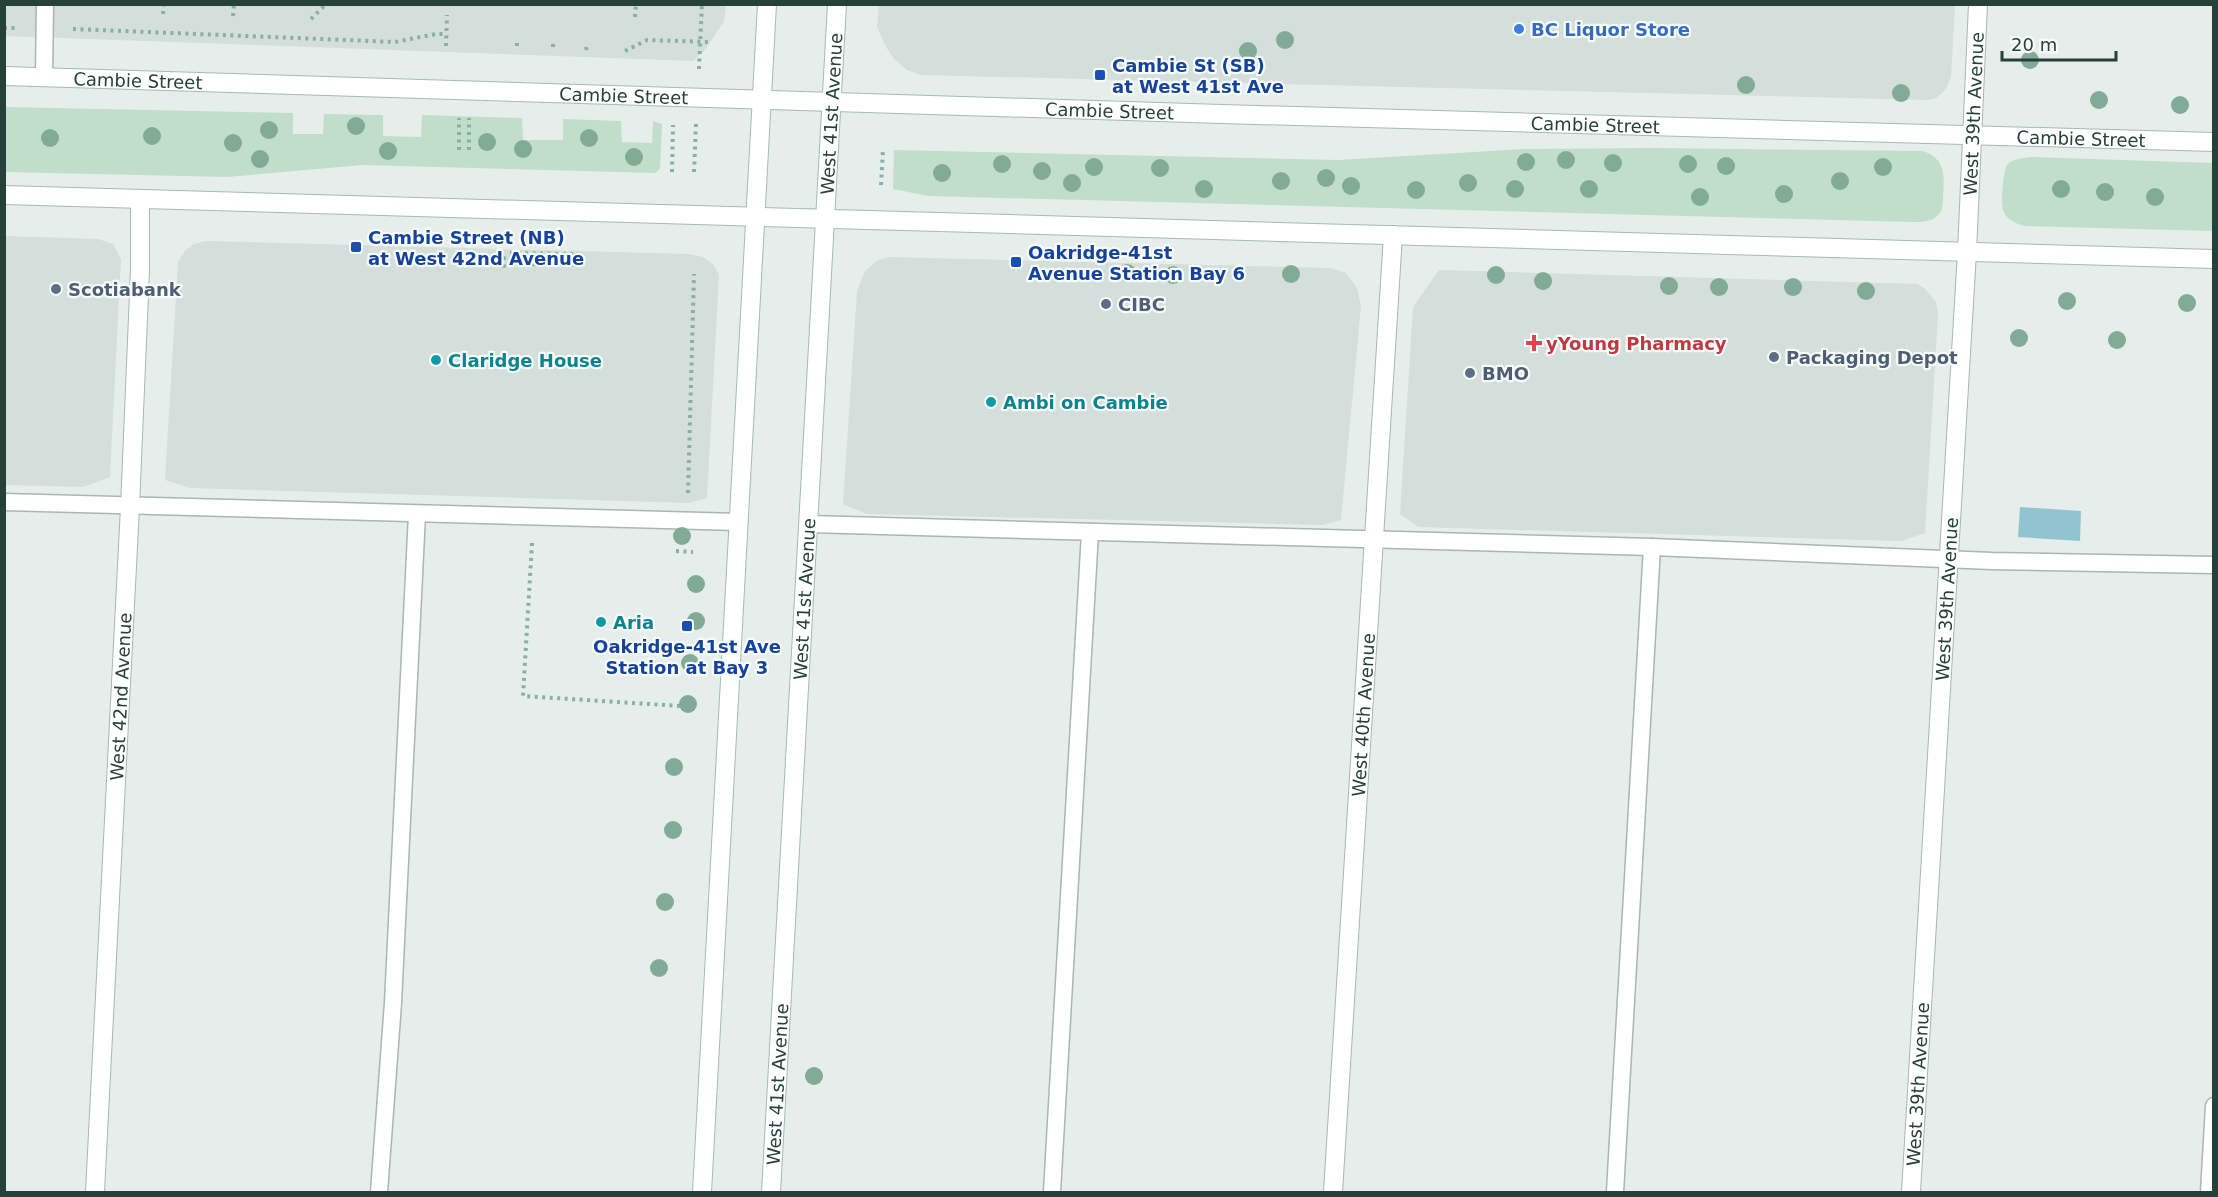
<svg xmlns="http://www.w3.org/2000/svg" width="2218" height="1197" font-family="'DejaVu Sans',sans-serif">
<rect width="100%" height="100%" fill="#e6eeeb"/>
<g fill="#d4deda">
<polygon points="5,4 726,5 724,21 705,50 693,61 5,36"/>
<polygon points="879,5 1955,4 1955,5 1951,77 1945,90 1936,98 1929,100 921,75 907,70 894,59 886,47 877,27"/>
<polygon points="5,236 98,239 113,244 121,259 110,477 83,487 5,485"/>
<polygon points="206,241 689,254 703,257 714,265 719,275 707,498 689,503 190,488 165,480 178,262 185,251 194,244"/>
<polygon points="890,257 1331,268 1346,273 1357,288 1361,306 1341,520 1322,525 867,514 843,504 857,291 865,271 878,260"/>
<polygon points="1439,270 1917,284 1924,288 1936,302 1938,314 1925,533 1901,541 1418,527 1400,514 1413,307"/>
</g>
<g fill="#c1deca">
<polygon points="5,107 293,113 293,134 323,134 324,114 383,115 383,136 421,137 422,115 522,118 523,140 563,140 563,119 621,121 622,142 652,143 653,121 662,124 660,169 655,173 363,165 227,177 5,172"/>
<path d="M1653,148l269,3c23,6 23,25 21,45 0,8 0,16 -7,21 -7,5 -15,5 -23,5l-985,-26 -35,-7 1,-39 445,10 185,-11z"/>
<path d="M2029,157l184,6v68l-187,-5c-27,-6 -25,-19 -23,-43 1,-5 1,-13 4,-18 5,-7 15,-6 22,-8z"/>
</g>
<polygon fill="#92c4d0" points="2020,507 2081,511 2080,541 2018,537"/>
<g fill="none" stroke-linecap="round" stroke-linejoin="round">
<defs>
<g id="lane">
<polyline points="44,77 45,4"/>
<polyline points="4,502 739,522"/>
<polyline points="809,524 1652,547 1992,561 2214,565"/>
<polyline points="379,1192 393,1003 417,514"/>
<polyline points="1052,1192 1090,532"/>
<polyline points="1615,1192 1652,547"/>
<polyline points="2209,1192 2214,1106"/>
</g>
<g id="street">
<path id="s1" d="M95,1192l35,-685 10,-237v-71"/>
<path id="s2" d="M1333,1192l60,-957"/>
<path id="s3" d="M1911,1192l56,-940 11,-248"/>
</g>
<g id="secondary">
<path id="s4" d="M4,76l1218,38 992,28"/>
<polyline points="4,195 2214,259"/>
<polyline points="702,1192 767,4"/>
<path id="s5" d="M771,1192l66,-1188"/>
</g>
</defs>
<use href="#lane" stroke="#a9b6b2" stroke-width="19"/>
<use href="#street" stroke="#a9b6b2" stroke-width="20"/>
<use href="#secondary" stroke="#a5bab3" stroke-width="20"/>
<g stroke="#88b0a6" stroke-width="4" stroke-dasharray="3 4.5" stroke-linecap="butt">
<polyline points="163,14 164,4"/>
<polyline points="233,16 234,4"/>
<polyline points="635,17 636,4"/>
<polyline points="311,19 326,4"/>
<polyline points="4,28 18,28"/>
<polyline points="73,29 395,42 436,34 447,34"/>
<polyline points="517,43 517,48"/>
<polyline points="553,44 553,49"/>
<polyline points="446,46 447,15"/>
<polyline points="586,50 587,45"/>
<polyline points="625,51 647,40 711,42"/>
<polyline points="699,69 702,4"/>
<polyline points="459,150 459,118"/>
<polyline points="469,150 469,118"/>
<polyline points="672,172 673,125"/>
<polyline points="694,172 696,124"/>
<polyline points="881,185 883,149"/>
<polyline points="510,253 578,254"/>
<polyline points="488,257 504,258 504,272"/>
<polyline points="510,264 578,265"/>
<polyline points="688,493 694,274"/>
<polyline points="532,543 523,696 680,706"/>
<polyline points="676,551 693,552"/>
</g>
<use href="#lane" stroke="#fff" stroke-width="16"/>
<use href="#street" stroke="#fff" stroke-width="18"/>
<use href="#secondary" stroke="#fff" stroke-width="18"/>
</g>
<g fill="#82ab95">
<circle cx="1285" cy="40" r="9"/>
<circle cx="1248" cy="51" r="9"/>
<circle cx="2030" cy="60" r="9"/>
<circle cx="1746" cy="85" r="9"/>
<circle cx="1901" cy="93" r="9"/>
<circle cx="2099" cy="100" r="9"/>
<circle cx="2180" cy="105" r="9"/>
<circle cx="356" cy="126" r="9"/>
<circle cx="269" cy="130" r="9"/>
<circle cx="152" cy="136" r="9"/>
<circle cx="50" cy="138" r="9"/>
<circle cx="589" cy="138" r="9"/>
<circle cx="487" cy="142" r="9"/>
<circle cx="233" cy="143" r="9"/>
<circle cx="523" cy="149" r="9"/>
<circle cx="388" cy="151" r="9"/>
<circle cx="634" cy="157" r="9"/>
<circle cx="260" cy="159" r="9"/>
<circle cx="1566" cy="160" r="9"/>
<circle cx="1526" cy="162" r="9"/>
<circle cx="1613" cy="163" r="9"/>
<circle cx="1002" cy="164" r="9"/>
<circle cx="1688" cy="164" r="9"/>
<circle cx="1726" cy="166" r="9"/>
<circle cx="1094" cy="167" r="9"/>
<circle cx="1883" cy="167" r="9"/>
<circle cx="1160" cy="168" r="9"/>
<circle cx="1042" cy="171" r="9"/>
<circle cx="942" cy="173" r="9"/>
<circle cx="1326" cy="178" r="9"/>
<circle cx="1281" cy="181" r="9"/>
<circle cx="1840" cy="181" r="9"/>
<circle cx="1072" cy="183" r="9"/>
<circle cx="1468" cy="183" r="9"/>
<circle cx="1351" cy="186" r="9"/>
<circle cx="1204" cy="189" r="9"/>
<circle cx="1515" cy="189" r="9"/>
<circle cx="1589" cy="189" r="9"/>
<circle cx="2061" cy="189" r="9"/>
<circle cx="1416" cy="190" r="9"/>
<circle cx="2105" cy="192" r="9"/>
<circle cx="1784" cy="194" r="9"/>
<circle cx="1700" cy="197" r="9"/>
<circle cx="2155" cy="197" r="9"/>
<circle cx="1127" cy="273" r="9"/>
<circle cx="1291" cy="274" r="9"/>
<circle cx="1173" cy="275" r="9"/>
<circle cx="1496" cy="275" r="9"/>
<circle cx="1543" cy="281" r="9"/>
<circle cx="1669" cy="286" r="9"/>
<circle cx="1719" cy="287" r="9"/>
<circle cx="1793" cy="287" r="9"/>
<circle cx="1866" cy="291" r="9"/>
<circle cx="2067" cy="301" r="9"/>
<circle cx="2187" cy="303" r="9"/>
<circle cx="2019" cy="338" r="9"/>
<circle cx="2117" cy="340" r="9"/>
<circle cx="682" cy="536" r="9"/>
<circle cx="696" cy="584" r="9"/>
<circle cx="696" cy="621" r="9"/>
<circle cx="690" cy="663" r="9"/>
<circle cx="688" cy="704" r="9"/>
<circle cx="674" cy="767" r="9"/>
<circle cx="673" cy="830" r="9"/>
<circle cx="665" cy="902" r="9"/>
<circle cx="659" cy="968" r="9"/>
<circle cx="814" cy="1076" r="9"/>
</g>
<circle fill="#3f7fe0" stroke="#f7fbf9" stroke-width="2" cx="1519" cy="29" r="6"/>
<g fill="#1a4fb4" stroke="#f7fbf9" stroke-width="2">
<rect x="1094" y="69" width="12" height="12" rx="3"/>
<rect x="350" y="241" width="12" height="12" rx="3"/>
<rect x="1010" y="256" width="12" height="12" rx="3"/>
<rect x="681" y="620" width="12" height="12" rx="3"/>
</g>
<g fill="#5c6f8a" stroke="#f7fbf9" stroke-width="2">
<circle cx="56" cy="289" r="6"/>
<circle cx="1106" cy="304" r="6"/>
<circle cx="1774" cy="357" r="6"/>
<circle cx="1470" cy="373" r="6"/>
</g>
<path fill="#e0444e" stroke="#f7fbf9" stroke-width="2" d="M1531 334h6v6h6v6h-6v6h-6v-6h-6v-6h6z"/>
<g fill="#0f9aa8" stroke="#f7fbf9" stroke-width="2">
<circle cx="436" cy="360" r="6"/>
<circle cx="991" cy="402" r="6"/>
<circle cx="601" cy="622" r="6"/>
</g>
<g text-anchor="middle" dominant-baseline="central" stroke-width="4.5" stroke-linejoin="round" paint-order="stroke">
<g font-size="18" font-weight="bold" fill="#366cbe" stroke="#f7fbf9" text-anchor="start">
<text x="1531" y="29">BC Liquor Store</text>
</g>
<g font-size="18" font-weight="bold" fill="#164399" stroke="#f7fbf9" text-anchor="start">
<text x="1112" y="65">Cambie St (SB)<tspan x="1112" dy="21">at West 41st Ave</tspan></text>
<text x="368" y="237">Cambie Street (NB)<tspan x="368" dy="21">at West 42nd Avenue</tspan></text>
<text x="1028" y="252">Oakridge-41st<tspan x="1028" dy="21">Avenue Station Bay 6</tspan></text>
<text x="687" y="646" text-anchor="middle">Oakridge-41st Ave<tspan x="687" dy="21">Station at Bay 3</tspan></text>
</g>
<g font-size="18" fill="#26403a" stroke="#f7fbf9">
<text stroke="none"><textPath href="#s4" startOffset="134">Cambie Street</textPath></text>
<text stroke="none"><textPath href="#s4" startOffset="620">Cambie Street</textPath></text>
<text stroke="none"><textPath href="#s4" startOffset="1106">Cambie Street</textPath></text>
<text stroke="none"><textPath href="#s5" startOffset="1080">West 41st Avenue</textPath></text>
<text stroke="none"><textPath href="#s3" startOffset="1080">West 39th Avenue</textPath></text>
<text stroke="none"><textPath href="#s4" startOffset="1592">Cambie Street</textPath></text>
<text stroke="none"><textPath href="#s4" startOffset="2078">Cambie Street</textPath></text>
<text stroke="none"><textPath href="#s5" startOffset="594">West 41st Avenue</textPath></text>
<text stroke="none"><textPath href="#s3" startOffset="594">West 39th Avenue</textPath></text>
<text stroke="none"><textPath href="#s1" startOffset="496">West 42nd Avenue</textPath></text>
<text stroke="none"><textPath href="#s2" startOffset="478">West 40th Avenue</textPath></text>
<text stroke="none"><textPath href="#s5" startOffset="108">West 41st Avenue</textPath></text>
<text stroke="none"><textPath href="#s3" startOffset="108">West 39th Avenue</textPath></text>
</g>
<g font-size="18" font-weight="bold" fill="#4e5e75" stroke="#f7fbf9" text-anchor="start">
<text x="68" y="289">Scotiabank</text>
<text x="1118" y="304">CIBC</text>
<text x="1786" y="357">Packaging Depot</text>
<text x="1482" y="373">BMO</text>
</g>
<g font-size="18" font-weight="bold" fill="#be3a42" stroke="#f7fbf9" text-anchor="start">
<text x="1546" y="343">yYoung Pharmacy</text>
</g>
<g font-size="18" font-weight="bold" fill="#0d838f" stroke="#f7fbf9" text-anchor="start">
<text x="448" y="360">Claridge House</text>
<text x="1003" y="402">Ambi on Cambie</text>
<text x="613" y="622">Aria</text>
</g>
</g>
<rect width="2218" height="1197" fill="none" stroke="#26403a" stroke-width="12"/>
<path d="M2002 51v9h114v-9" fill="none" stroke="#26403a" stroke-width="3"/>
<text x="2011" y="51" font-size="18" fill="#26403a" stroke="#f7fbf9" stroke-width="4.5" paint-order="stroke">20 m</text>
</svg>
